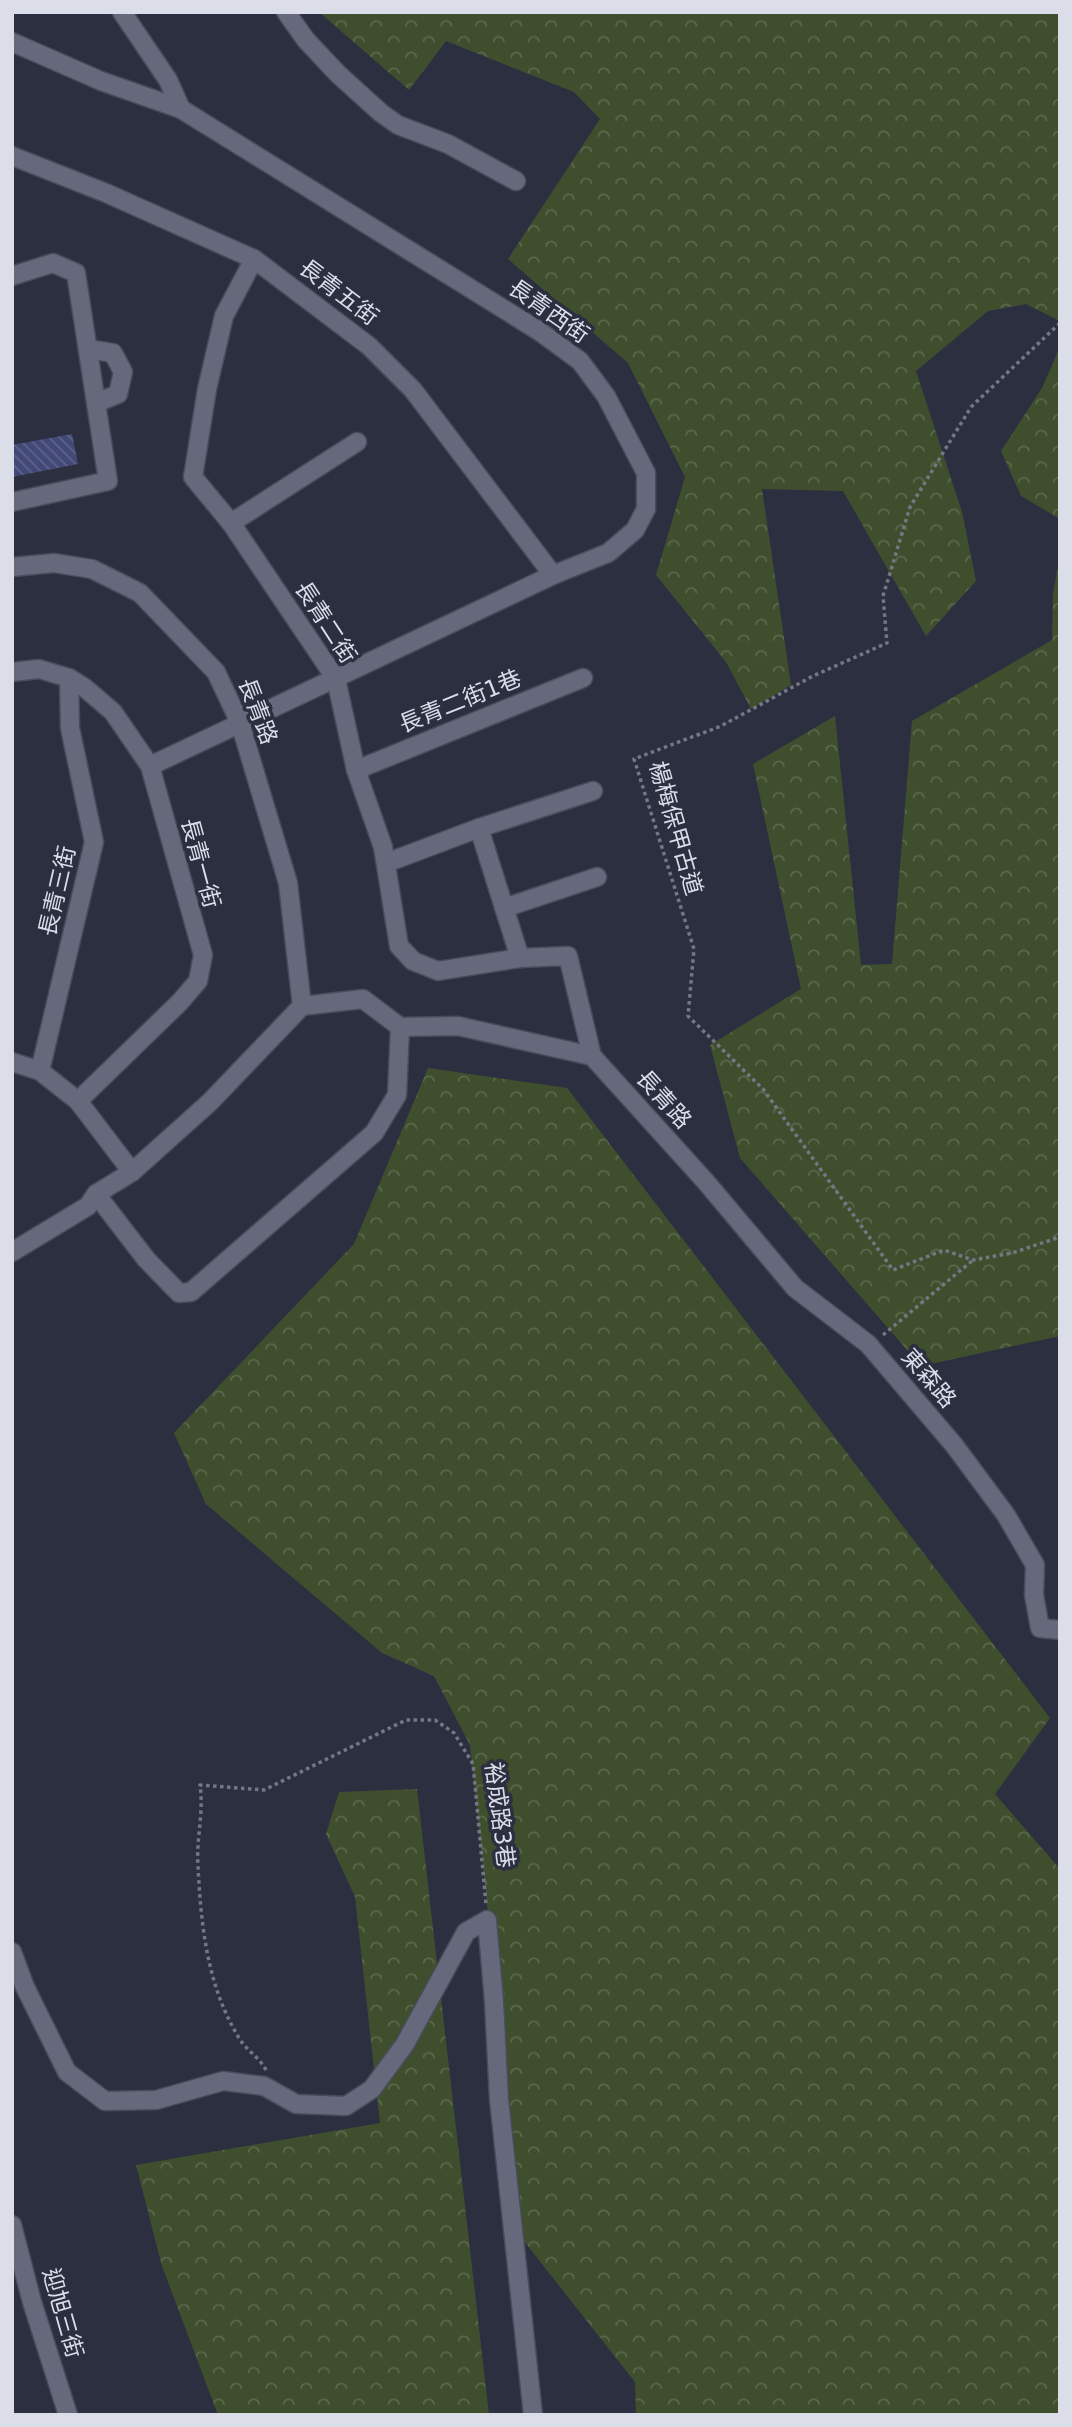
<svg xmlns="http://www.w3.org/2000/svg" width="1072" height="2427" font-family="'DejaVu Sans','Noto Sans TC',sans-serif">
<defs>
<pattern id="forest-crowns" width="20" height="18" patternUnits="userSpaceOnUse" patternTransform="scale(1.75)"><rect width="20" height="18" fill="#3f4f2e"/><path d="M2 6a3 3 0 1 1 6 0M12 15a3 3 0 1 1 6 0" fill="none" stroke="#5a684c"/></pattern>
<pattern id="building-back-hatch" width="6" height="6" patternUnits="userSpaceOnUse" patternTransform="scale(1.75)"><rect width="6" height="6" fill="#424977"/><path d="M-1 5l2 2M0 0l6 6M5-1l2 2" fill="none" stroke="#5d638a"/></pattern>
</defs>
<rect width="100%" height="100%" fill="#2c2f40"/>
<g fill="url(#forest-crowns)">
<polygon points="319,12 1060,12 1060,321 1026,304 988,311 916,371 962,512 976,581 926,636 843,491 762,489 791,685 751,709 726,662 656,575 685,477 628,363 508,259 600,119 574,92 446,41 409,90"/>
<polygon points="1060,347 1060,519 1021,496 1001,451 1042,388"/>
<polygon points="1060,555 1060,1336 921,1366 740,1158 710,1045 801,989 753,764 835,716 861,965 892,964 912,721 1052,640 1053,594"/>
<polygon points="428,1068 567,1088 1050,1718 995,1794 1060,1869 1060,2415 636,2415 635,2382 523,2240 470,1745 434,1676 382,1653 206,1504 174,1433 354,1244"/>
<polygon points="417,1789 489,2415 218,2415 162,2266 136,2165 380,2123 355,1897 326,1834 339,1792"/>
</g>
<polygon fill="url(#building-back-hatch)" points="72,434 78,464 12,477 12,445"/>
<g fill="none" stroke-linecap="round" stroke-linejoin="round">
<defs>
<g id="minor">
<polyline points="122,12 168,80 181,109"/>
<polyline points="286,12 306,40 338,74 381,113 398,125 448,144 516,181"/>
<polyline points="12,42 101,81 181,109 539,331 580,361 606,396 646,473 646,509 635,530 608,553 553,575 150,766"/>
<polyline points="12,156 106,193 254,259 369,346 413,390 553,575"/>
<polyline points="12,276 53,263 76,273 108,481 12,502"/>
<polyline points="88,349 113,353 123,372 118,394 96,403"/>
<polyline points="357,442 231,523 336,679 356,770 383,847 399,946 413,961 438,971 520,958 568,956 592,1056"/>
<polyline points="231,523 193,477 207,389 224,316 254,259"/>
<polyline points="12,567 54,563 92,569 140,593 216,672 240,723 288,883 302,1006"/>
<polyline points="12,672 39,669 69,678 85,688 113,712 150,766 203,955 198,981 180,1002 78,1101"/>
<polyline points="356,770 583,678"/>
<polyline points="479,828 593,791"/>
<polyline points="386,863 479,828 520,958"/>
<polyline points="504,908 597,877"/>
<polyline points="12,1062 40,1071 78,1101 132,1172"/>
<polyline points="40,1071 94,842 70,728 69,678"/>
<polyline points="96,1194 146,1259 179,1293 191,1292 374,1133 397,1095 400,1027"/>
<polyline points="12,1252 88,1206 96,1194 132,1172 210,1102 302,1006 363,999 400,1027 458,1026 592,1056 706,1182 795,1288 868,1344 954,1445 1006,1515 1035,1565 1034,1595 1040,1628 1060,1630"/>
<polyline points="12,1952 25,1987 67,2072 105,2101 156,2100 223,2081 264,2086 296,2104 346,2106 372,2089 405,2044 466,1932 487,1920 494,2001 499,2099 533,2415"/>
<polyline points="12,2225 32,2302 68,2415"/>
</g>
</defs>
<use href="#minor" stroke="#484b59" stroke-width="21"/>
<g stroke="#747785" stroke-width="3.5" stroke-dasharray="3.5 3.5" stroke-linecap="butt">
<polyline points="1060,323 971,407 910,507 883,596 887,643 813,676 721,726 634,759 694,949 688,1016 763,1089 893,1270 944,1250 973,1260 1012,1253 1060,1237"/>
<polyline points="883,1335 973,1260"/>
<path d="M266,2070c-6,-12 -20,-20 -27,-32 -32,-52 -38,-113 -41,-172 -2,-27 6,-53 2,-81l64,5 142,-70h29l19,13 19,31 13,140"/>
</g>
<use href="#minor" stroke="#66697c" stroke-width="18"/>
</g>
<g text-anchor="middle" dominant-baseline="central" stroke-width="7" stroke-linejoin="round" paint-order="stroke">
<g font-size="23" fill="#dbdee9" stroke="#2c2f40">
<text transform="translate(339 292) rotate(37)">長青五街</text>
<text transform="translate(549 311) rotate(35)">長青西街</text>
<text transform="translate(326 622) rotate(57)">長青二街</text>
<text transform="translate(460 701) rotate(-22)">長青二街1巷</text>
<text transform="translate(258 711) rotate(69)">長青路</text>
<text transform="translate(676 828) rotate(74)">楊梅保甲古道</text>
<text transform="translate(201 863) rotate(75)">長青一街</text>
<text transform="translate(57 891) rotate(-77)">長青三街</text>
<text transform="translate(664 1099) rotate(48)">長青路</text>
<text transform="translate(929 1378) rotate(49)">東森路</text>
<text transform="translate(500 1815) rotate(83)">裕成路3巷</text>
<text transform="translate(63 2313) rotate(74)">迎旭三街</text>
</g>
</g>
<rect width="1072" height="2427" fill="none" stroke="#dbdee9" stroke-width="28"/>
</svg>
